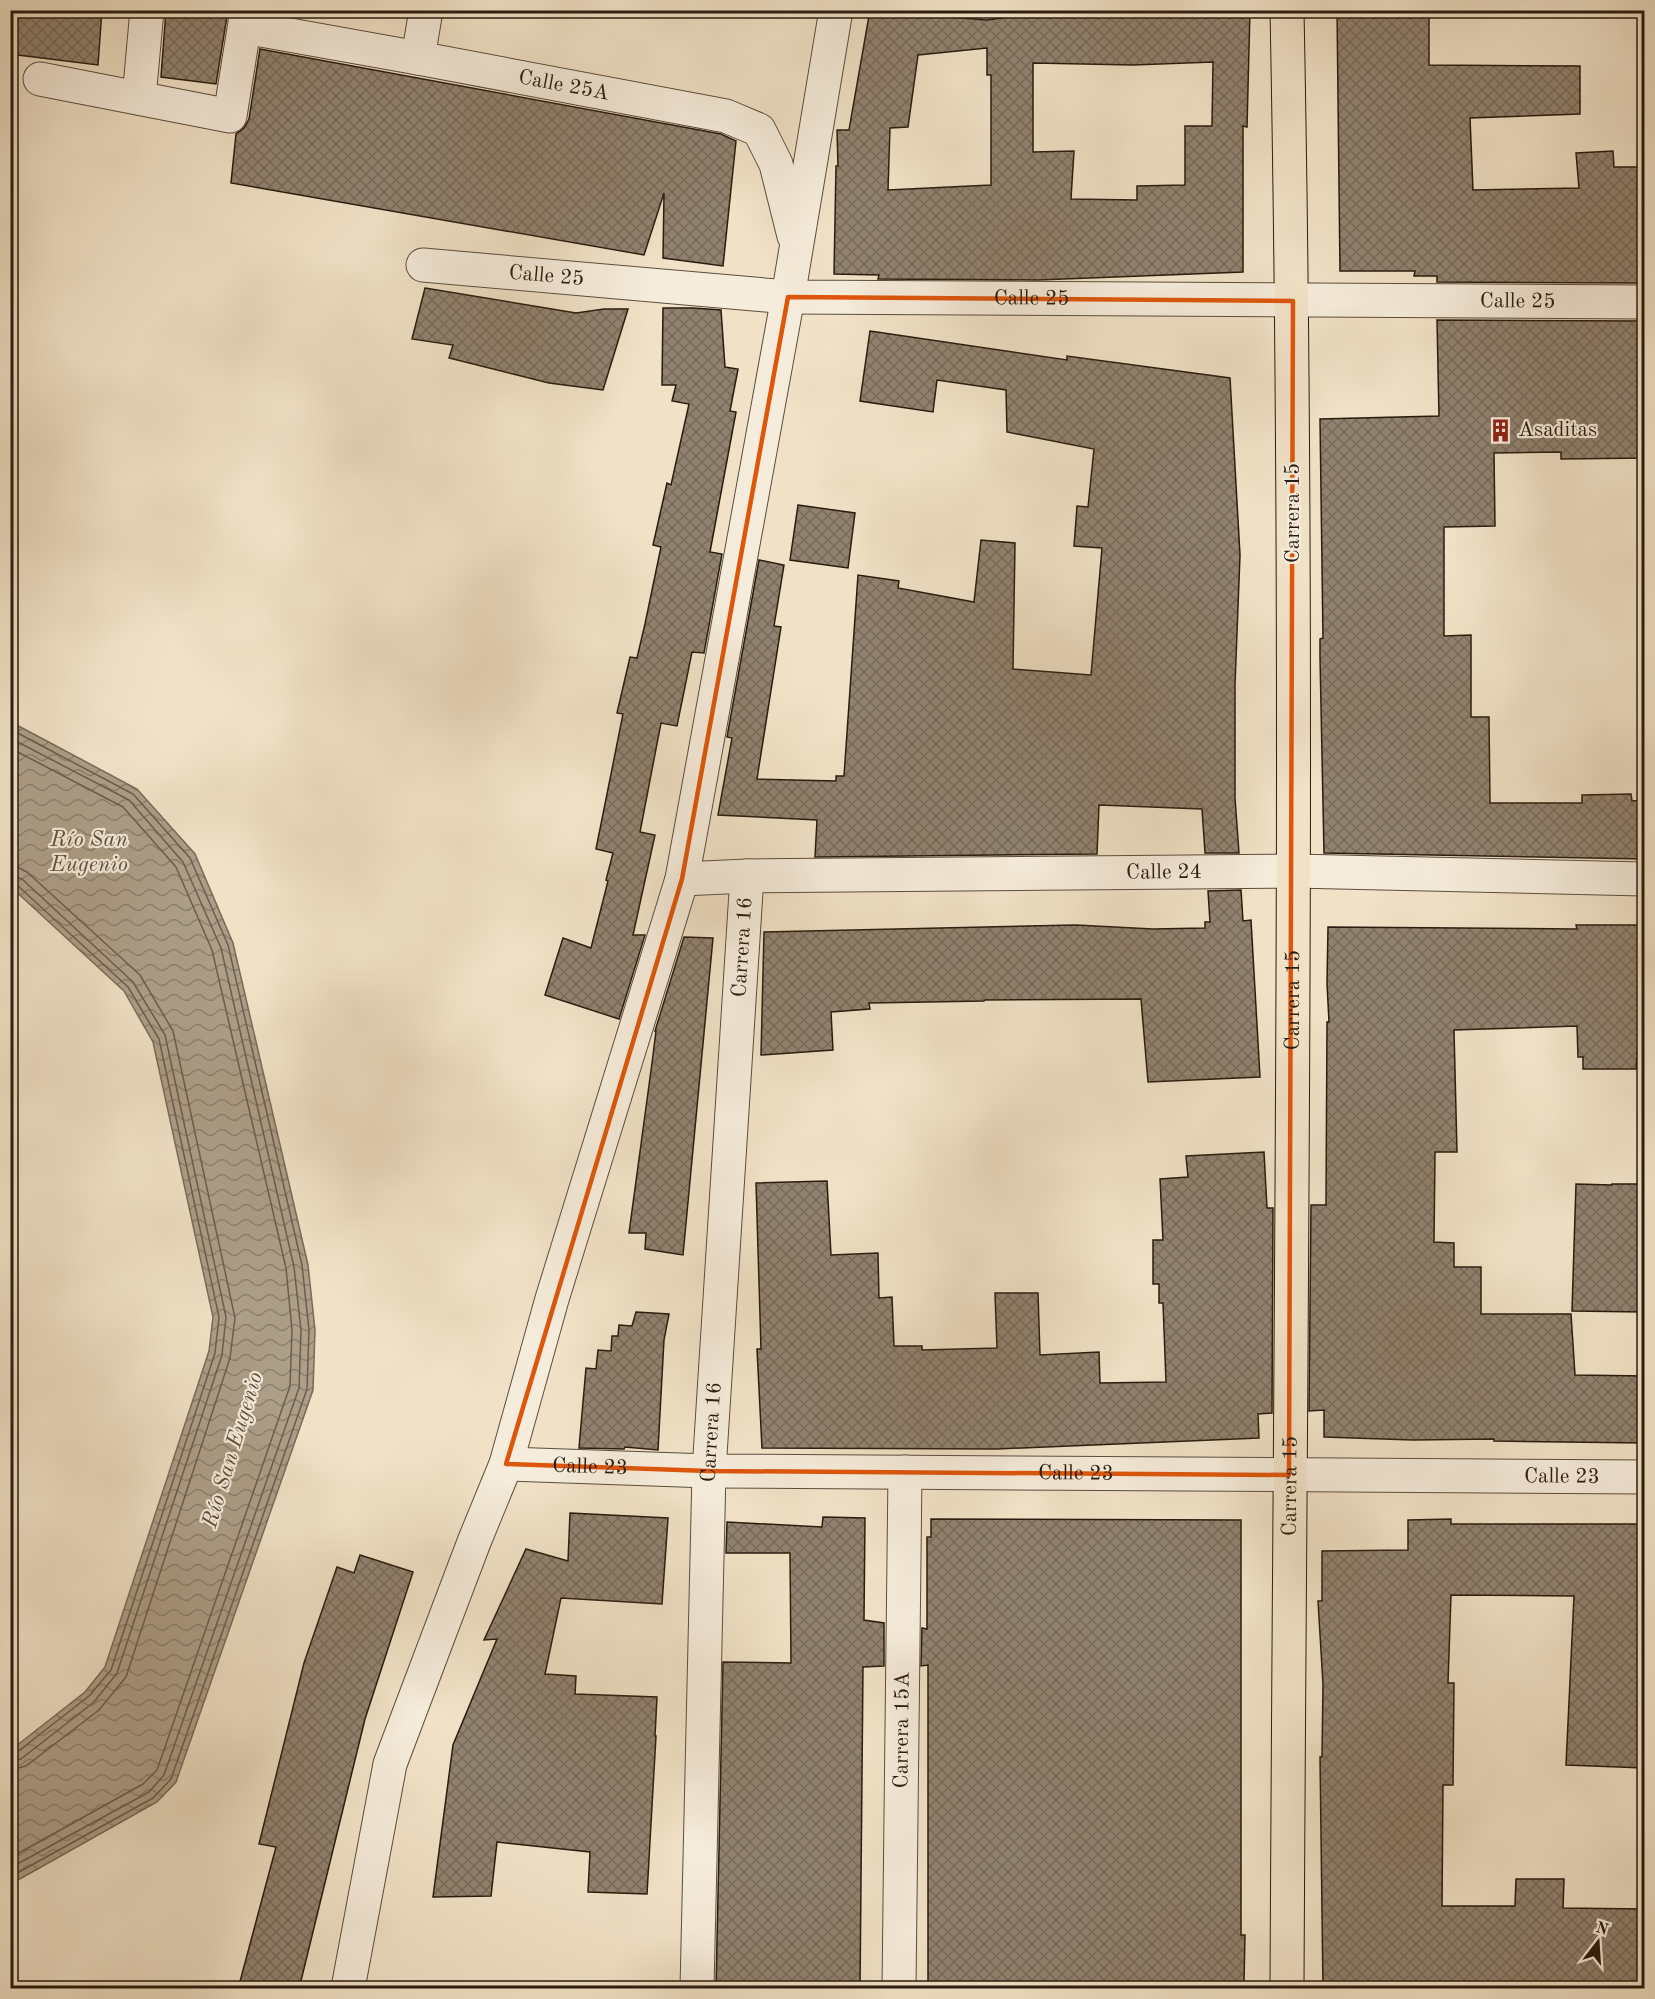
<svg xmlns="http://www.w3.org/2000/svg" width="1655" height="1999" font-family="'Old Standard TT',serif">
<defs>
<pattern id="water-waves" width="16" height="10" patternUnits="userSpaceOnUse" patternTransform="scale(1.5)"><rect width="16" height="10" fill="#ad9e88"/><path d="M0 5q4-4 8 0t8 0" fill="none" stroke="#8d806e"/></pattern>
<pattern id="building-cross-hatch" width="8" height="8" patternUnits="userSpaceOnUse" patternTransform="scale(1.5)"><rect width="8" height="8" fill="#91826f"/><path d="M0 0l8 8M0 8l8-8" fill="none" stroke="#776a5a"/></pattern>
</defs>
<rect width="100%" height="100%" fill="#f1e2c7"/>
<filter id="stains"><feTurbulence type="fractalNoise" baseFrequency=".00333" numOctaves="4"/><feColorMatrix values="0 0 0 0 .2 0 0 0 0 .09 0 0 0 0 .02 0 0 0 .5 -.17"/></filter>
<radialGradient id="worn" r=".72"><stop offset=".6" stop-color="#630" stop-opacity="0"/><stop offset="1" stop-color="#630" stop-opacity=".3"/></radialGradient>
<polygon fill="url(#water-waves)" stroke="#796a58" stroke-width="1.5" points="11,722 137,789 195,854 233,943 308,1265 315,1330 313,1390 176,1782 157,1802 11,1884 11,1750 85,1692 105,1667 209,1351 213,1317 153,1042 124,991 11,887"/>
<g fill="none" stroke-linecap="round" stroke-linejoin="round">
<g stroke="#6c5c4c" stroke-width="1.5">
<polyline points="10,729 133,794 190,858 228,945 302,1265 309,1330 307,1389 171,1779 153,1798 10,1877"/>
<polyline points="10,738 129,800 183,862 221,948 294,1267 301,1330 299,1388 164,1775 149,1792 10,1868"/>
<polyline points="10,748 123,807 176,867 212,950 286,1268 292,1330 290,1386 157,1770 143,1784 10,1858"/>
<polyline points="10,866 19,868 27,872 140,975 173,1031 235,1318 230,1358 126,1677 99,1710 26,1766 10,1770"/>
<polyline points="10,875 22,879 133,982 165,1035 226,1317 222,1355 117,1673 94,1702 21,1759 10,1761"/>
<polyline points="10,883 17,885 128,987 159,1039 219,1317 215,1353 111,1670 89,1696 16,1753 10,1754"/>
</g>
</g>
<g fill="url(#building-cross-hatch)" stroke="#2a1b0f" stroke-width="1.5" fill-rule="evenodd">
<polygon points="10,10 102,10 98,65 10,54"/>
<polygon points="166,10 228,10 216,84 161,77"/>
<path d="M870,10h66l1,6 50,4 22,-3 1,-7h240l-3,117 -4,-1v146l-205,8 -160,-1 1,-4 -45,-1 2,-108h2l-1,-36h12zM987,48v27h4v110l-103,5 2,-62 18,-1 10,-72zM1213,62l-1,64h-27v59l-48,1v14l-66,-1 3,-48 -41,1v-89l100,2z"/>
<polygon points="1337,10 1424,10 1424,17 1429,17 1429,65 1580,66 1580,114 1470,118 1473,190 1579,188 1576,153 1613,151 1614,167 1644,167 1644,283 1437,282 1437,276 1414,276 1415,271 1340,271"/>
<polygon points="260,49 721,134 736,141 723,266 663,258 664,193 644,255 231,183 236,134 244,128 249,119"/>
<polygon points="425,288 576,313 604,309 628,309 603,390 549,383 449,358 453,345 412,339"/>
<polygon points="663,308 693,308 721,310 725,367 738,369 730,411 736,412 710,552 722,554 704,653 692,652 677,726 661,723 640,832 655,835 633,935 645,935 619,1019 545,995 563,938 591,948 608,881 606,880 613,853 596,849 623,714 617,713 630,657 637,658 645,624 661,547 653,545 667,483 671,485 689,404 672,401 676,385 662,385"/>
<polygon points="1437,320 1644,321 1644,458 1561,459 1561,452 1494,453 1495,526 1444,527 1444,636 1471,635 1471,717 1489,717 1490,803 1582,803 1582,795 1631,794 1632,801 1644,800 1644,859 1324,853 1320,657 1320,639 1323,638 1320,419 1439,416"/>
<polygon points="870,331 1067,360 1067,356 1230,378 1240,555 1235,685 1235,798 1239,853 1205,853 1202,809 1099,805 1097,854 815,857 817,820 718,815 732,738 727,737 759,560 784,565 774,626 781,627 757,779 836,781 836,776 844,776 858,575 899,581 898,588 974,602 981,540 1015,543 1013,669 1091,675 1102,548 1074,546 1077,506 1088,507 1094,449 1007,432 1006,390 937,380 933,412 860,401"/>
<polygon points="798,505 855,513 848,568 790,560"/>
<polygon points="1241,890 1243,921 1251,920 1260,1077 1148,1082 1141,999 984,1000 984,1001 869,1003 870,1009 831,1012 833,1050 761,1055 764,932 1076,925 1153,929 1205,928 1205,922 1210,922 1208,891"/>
<polygon points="1576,925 1644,925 1644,1043 1638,1043 1636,1069 1583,1069 1583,1057 1578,1057 1577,1026 1454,1030 1457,1152 1435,1152 1434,1242 1454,1243 1454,1267 1481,1267 1481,1314 1571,1314 1575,1375 1644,1376 1644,1443 1494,1441 1494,1439 1413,1440 1324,1437 1324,1410 1309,1411 1311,1205 1326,1205 1327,1022 1329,1022 1327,983 1328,927 1577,929"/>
<polygon points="684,937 713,938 683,1255 645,1249 646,1233 629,1233 652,1063 656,1031 655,1031"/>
<polygon points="1264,1152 1267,1208 1273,1208 1272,1413 1258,1414 1259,1438 997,1449 762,1448 757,1349 761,1349 756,1183 827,1181 831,1255 878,1253 879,1298 892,1297 894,1346 922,1346 922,1350 997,1348 995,1293 1038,1293 1040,1355 1099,1352 1100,1383 1166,1382 1163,1303 1159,1303 1159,1284 1153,1284 1153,1240 1163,1240 1160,1179 1188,1177 1186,1156"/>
<polygon points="1576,1184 1612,1185 1612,1184 1644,1184 1644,1312 1572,1311"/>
<polygon points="636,1312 669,1314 664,1340 658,1450 625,1447 624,1449 579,1448 586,1368 596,1369 598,1350 611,1351 612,1336 618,1336 619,1325 632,1326"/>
<polygon points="570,1513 668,1518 662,1604 561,1598 545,1674 576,1676 575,1694 657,1697 655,1736 656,1736 647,1894 588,1892 590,1852 497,1842 491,1896 433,1897 453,1745 497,1639 484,1640 526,1549 568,1561"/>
<polygon points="823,1517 865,1518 864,1620 884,1623 884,1666 863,1667 860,1989 716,1989 723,1662 791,1663 790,1553 726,1553 727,1522 822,1527"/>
<polygon points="931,1519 1241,1520 1241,1935 1245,1935 1244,1982 1155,1982 1155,1989 928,1989 928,1665 921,1666 922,1628 927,1629 927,1537 931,1537"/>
<polygon points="1451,1519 1451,1524 1644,1524 1644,1768 1566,1765 1574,1596 1451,1595 1448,1683 1454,1683 1453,1785 1443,1785 1442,1906 1515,1906 1516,1879 1564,1879 1563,1908 1644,1909 1644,1989 1323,1989 1320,1757 1322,1757 1323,1684 1318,1601 1322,1601 1322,1551 1408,1550 1408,1520"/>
<polygon points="360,1555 413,1572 365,1719 299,1989 238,1989 276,1847 259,1844 304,1663 337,1567 354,1573"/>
</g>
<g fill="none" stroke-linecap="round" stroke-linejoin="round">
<defs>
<g id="minor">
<path id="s1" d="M245,27l173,31 308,58 33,14 17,34 18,72"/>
<polyline points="418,58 426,10"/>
<polyline points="40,79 230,116 247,10"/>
<polyline points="139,98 147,10"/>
<path id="s2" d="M423,265l365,32 856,5"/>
<path id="s3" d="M682,879l65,-3 547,-5 350,8"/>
<path id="s4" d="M506,1464l203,7 935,6"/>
<polyline points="348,1988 390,1764 474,1542 506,1464 552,1299 682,879 788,297 836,10"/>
<path id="s5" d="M697,1988l12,-517 38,-595"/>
<path id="s6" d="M899,1988l6,-516"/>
</g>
<g id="major">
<path id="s7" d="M1287,1988c3,-659 13,-1318 0,-1978"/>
</g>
</defs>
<use href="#minor" stroke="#5c4d3d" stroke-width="35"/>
<use href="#major" stroke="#2a1b0f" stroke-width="35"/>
<use href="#minor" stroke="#f6ecdb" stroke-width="33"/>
<use href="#major" stroke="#f1e2c7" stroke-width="33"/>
</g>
<path fill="none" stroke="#de560c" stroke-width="4.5" stroke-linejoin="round" d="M788,297l505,4 -4,1174 -580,-4 -203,-7 176,-585z"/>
<defs>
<symbol id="building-bare" viewBox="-9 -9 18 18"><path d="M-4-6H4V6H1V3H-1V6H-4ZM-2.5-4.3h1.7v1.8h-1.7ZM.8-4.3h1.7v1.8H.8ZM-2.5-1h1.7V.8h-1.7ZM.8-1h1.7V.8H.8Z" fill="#8f2418" stroke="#f6ecdb" stroke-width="2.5" paint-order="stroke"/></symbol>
</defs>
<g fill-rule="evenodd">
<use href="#building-bare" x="1484" y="414" width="33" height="33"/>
</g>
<g text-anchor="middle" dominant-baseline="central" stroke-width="4.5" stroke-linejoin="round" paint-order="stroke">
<g font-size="21" fill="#2a1b0f" stroke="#f6ecdb">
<text stroke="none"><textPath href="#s1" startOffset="324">Calle 25A</textPath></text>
<text stroke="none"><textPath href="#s2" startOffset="124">Calle 25</textPath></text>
<text stroke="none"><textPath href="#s2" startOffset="610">Calle 25</textPath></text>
<text stroke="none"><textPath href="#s2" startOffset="1096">Calle 25</textPath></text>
<text transform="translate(1293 513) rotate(-90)">Carrera 15</text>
<text stroke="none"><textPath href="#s3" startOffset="482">Calle 24</textPath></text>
<text stroke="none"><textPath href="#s5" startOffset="1042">Carrera 16</textPath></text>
<text stroke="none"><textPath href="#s7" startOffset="988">Carrera 15</textPath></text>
<text stroke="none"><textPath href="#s5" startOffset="556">Carrera 16</textPath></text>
<text stroke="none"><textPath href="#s4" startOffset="84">Calle 23</textPath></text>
<text stroke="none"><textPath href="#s4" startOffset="570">Calle 23</textPath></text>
<text stroke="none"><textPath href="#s4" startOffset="1056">Calle 23</textPath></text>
<text stroke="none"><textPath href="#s7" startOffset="502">Carrera 15</textPath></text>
<text stroke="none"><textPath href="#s6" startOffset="258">Carrera 15A</textPath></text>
</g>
<g font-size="21" fill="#2a1b0f" stroke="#f6ecdb" text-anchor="start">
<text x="1518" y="430">Asaditas</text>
</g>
<g font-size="22" font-style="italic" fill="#5e4f3f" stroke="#f6ecdb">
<text x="89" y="840">Río San<tspan x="89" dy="25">Eugenio</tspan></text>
<text transform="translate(233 1450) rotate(-73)">Río San Eugenio</text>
</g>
</g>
<rect width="1655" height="1999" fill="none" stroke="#f1e2c7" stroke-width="36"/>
<rect x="12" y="12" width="1631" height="1975" fill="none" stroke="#2a1b0f" stroke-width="3"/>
<rect x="18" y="18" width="1619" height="1963" fill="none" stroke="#2a1b0f" stroke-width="1.5"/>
<g transform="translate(1598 1942) rotate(17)" stroke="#f6ecdb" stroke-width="4.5" paint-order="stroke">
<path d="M0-4.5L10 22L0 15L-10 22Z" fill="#2a1b0f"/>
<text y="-9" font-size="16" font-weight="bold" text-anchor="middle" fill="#2a1b0f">N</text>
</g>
<rect width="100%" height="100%" filter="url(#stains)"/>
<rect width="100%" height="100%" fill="url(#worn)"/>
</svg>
